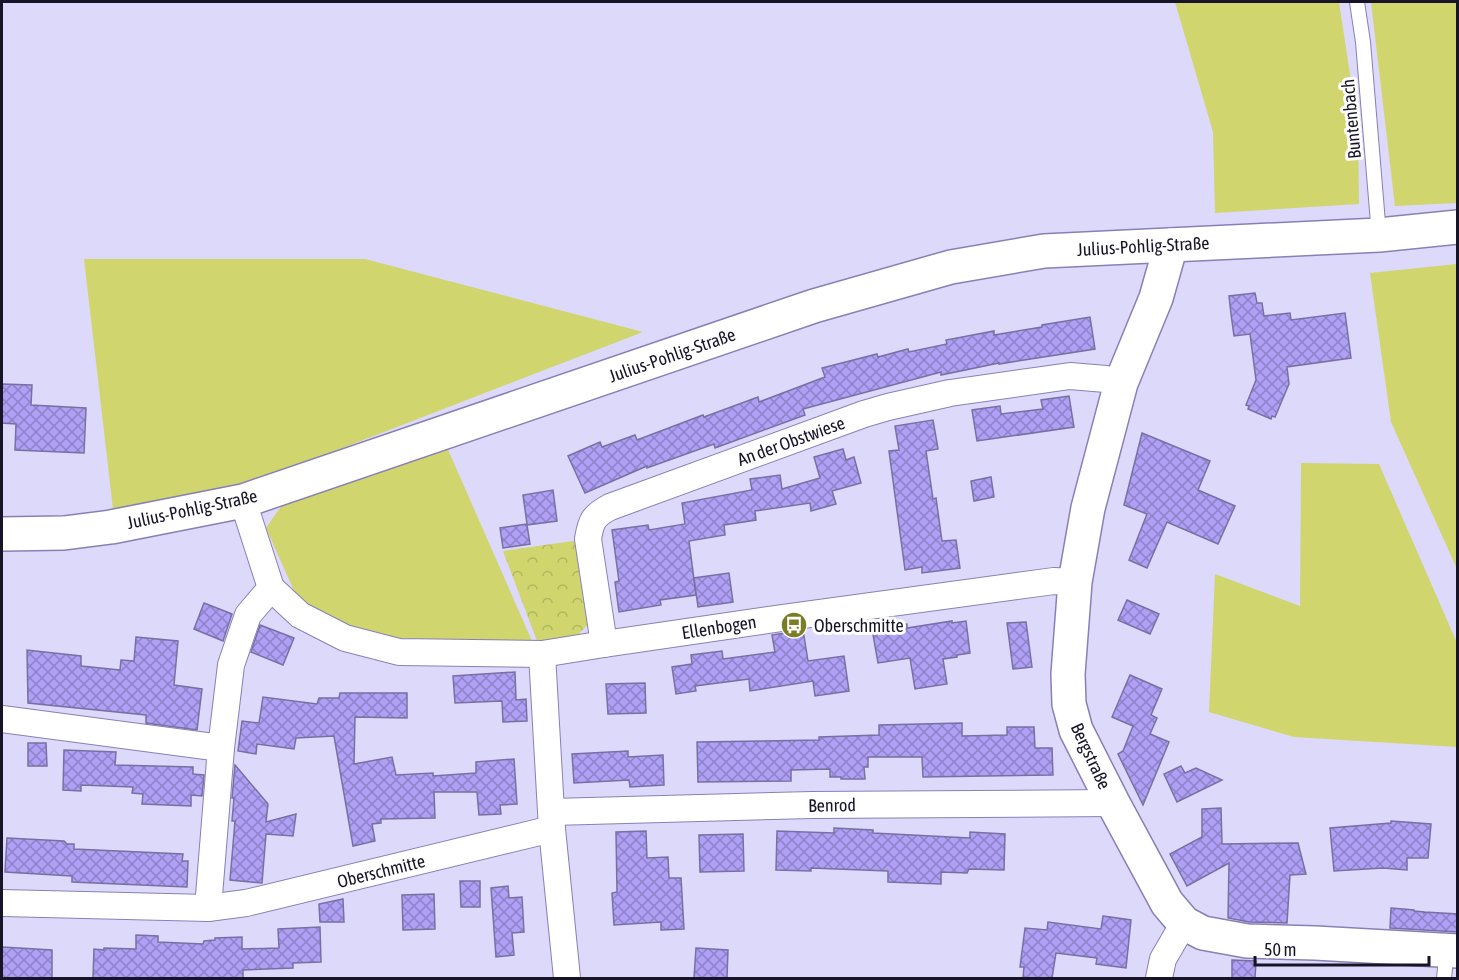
<svg xmlns="http://www.w3.org/2000/svg" width="1459" height="980" font-family="'Asap Condensed',sans-serif">
<defs>
<pattern id="park-crowns" width="20" height="18" patternUnits="userSpaceOnUse" patternTransform="scale(1.5)"><rect width="20" height="18" fill="#d0d56d"/><path d="M2 6a3 3 0 1 1 6 0M12 15a3 3 0 1 1 6 0" fill="none" stroke="#b2b65e"/></pattern>
<pattern id="building-cross-hatch" width="8" height="8" patternUnits="userSpaceOnUse" patternTransform="scale(1.5)"><rect width="8" height="8" fill="#afa0f6"/><path d="M0 0l8 8M0 8l8-8" fill="none" stroke="#8d81c7"/></pattern>
</defs>
<rect width="100%" height="100%" fill="#ddd9fb"/>
<g fill="#d0d56d">
<polygon points="1175,2 1339,2 1358,127 1359,204 1215,213 1213,132"/>
<polygon points="1371,2 1457,2 1457,203 1395,206"/>
<polygon points="84,259 365,259 643,332 244,486 113,509"/>
<polygon points="1457,264 1458,264 1457,569 1391,422 1370,273"/>
<polygon points="446,445 532,641 393,638 351,627 299,602 266,528 282,505"/>
<polygon points="1301,463 1379,464 1457,643 1457,747 1294,737 1209,712 1215,574 1300,606"/>
</g>
<polygon fill="url(#park-crowns)" points="580,540 590,622 578,635 537,641 503,551"/>
<g fill="url(#building-cross-hatch)" stroke="#7870a3" stroke-width="1.5">
<polygon points="1255,293 1257,303 1262,303 1264,316 1290,313 1291,320 1345,313 1351,358 1287,367 1289,384 1275,417 1272,416 1271,419 1248,409 1249,406 1246,405 1256,380 1250,334 1234,336 1231,314 1229,296"/>
<polygon points="1090,317 1095,349 999,364 999,363 941,375 941,372 803,409 805,415 715,448 714,444 647,468 647,466 585,493 568,456 600,442 602,447 635,435 637,440 703,415 704,417 758,397 759,402 825,377 822,368 877,354 878,357 908,349 909,352 947,344 946,340 994,331 994,335 1042,327 1042,325"/>
<polygon points="2,384 32,385 31,405 86,408 84,453 15,450 16,424 2,423"/>
<polygon points="1069,396 1074,427 977,441 972,410 1000,406 1001,414 1043,409 1041,400"/>
<polygon points="933,420 938,449 926,451 933,499 936,498 942,541 956,540 960,568 922,573 922,567 905,570 889,451 899,450 895,426"/>
<polygon points="1142,433 1210,461 1198,490 1235,506 1218,544 1167,522 1147,568 1129,560 1147,514 1124,505"/>
<polygon points="843,449 846,460 854,457 861,483 832,491 836,504 811,511 810,503 755,511 756,520 724,525 725,535 689,541 696,595 660,600 661,605 619,612 615,582 619,581 612,530 648,525 649,530 685,524 682,503 752,490 750,479 780,475 782,489 820,478 814,457"/>
<polygon points="991,477 994,497 974,501 971,481"/>
<polygon points="553,490 557,521 527,525 530,544 503,548 500,528 527,524 523,495"/>
<polygon points="729,573 733,602 698,607 694,578"/>
<polygon points="1127,600 1159,614 1150,634 1118,620"/>
<polygon points="204,603 232,614 223,641 194,629"/>
<polygon points="952,621 952,623 966,621 970,653 957,655 957,657 943,659 947,684 915,689 910,658 878,663 872,629 907,624 907,628"/>
<polygon points="1026,622 1032,667 1013,669 1007,623"/>
<polygon points="260,625 294,638 283,665 251,652"/>
<polygon points="803,630 808,661 844,656 849,691 815,696 813,681 750,691 749,679 695,686 696,691 676,694 672,667 692,664 691,655 722,651 723,659 775,652 772,635"/>
<polygon points="136,637 178,641 174,685 202,689 197,730 146,723 146,715 28,703 27,650 81,656 81,666 120,670 121,660 134,661"/>
<polygon points="515,672 516,700 526,699 527,721 503,722 502,701 455,703 453,676"/>
<polygon points="1130,675 1162,689 1151,715 1157,718 1150,734 1169,742 1143,805 1118,754 1123,751 1133,726 1112,717"/>
<polygon points="645,683 646,713 608,714 606,684"/>
<polygon points="340,693 407,693 407,718 355,717 354,764 392,757 396,775 433,773 433,776 476,773 476,762 514,759 517,804 500,805 501,814 479,815 477,792 434,792 435,818 381,819 381,823 372,824 375,841 353,846 334,736 296,738 294,749 257,744 256,754 238,751 242,721 259,723 263,697 317,704 319,698 339,698"/>
<polygon points="962,723 962,736 1007,735 1007,727 1034,727 1035,748 1052,748 1053,775 923,777 922,757 868,757 868,767 864,767 865,779 841,779 841,777 830,777 830,769 791,770 791,781 698,782 697,742 819,740 819,737 879,735 879,725"/>
<polygon points="28,743 46,743 47,766 28,766"/>
<polygon points="64,750 116,752 115,765 193,767 193,774 204,775 202,796 191,795 191,806 142,804 143,794 132,793 133,787 81,785 81,791 63,790"/>
<polygon points="628,751 628,757 663,755 664,785 630,787 629,780 574,783 572,754"/>
<polygon points="235,765 268,804 266,822 296,814 293,836 266,834 262,883 230,880 235,821 232,821 234,798 232,798"/>
<polygon points="1181,766 1185,773 1196,768 1222,780 1177,802 1164,774"/>
<polygon points="1221,808 1222,844 1298,843 1306,874 1290,875 1287,923 1249,922 1228,918 1229,863 1187,886 1170,854 1202,837 1202,809"/>
<polygon points="1391,821 1431,824 1428,858 1407,858 1407,870 1383,868 1334,871 1330,828 1391,823"/>
<polygon points="834,828 873,830 873,833 970,838 970,832 1005,834 1004,870 969,869 967,873 941,872 941,884 888,882 888,871 811,868 811,871 776,870 777,831 834,833"/>
<polygon points="646,831 647,858 668,857 669,878 681,878 684,929 661,930 661,922 614,925 612,893 617,892 616,832"/>
<polygon points="743,834 744,871 700,872 699,835"/>
<polygon points="7,838 64,841 67,844 74,844 74,849 183,854 182,861 188,861 187,887 72,882 72,876 5,872"/>
<polygon points="460,881 480,881 480,907 461,907"/>
<polygon points="508,886 509,898 522,897 524,932 512,933 514,955 496,957 491,888"/>
<polygon points="434,894 435,929 403,930 402,895"/>
<polygon points="343,899 344,922 320,922 319,904"/>
<polygon points="1391,908 1414,910 1414,911 1424,912 1424,913 1425,912 1458,914 1458,932 1390,928"/>
<polygon points="1103,916 1131,920 1126,968 1096,964 1097,958 1056,953 1052,978 1023,978 1024,967 1020,967 1025,928 1047,930 1048,922 1101,929"/>
<polygon points="320,927 321,962 293,963 293,968 243,970 243,978 93,978 94,949 104,950 104,948 136,949 136,935 158,936 158,942 203,944 204,941 215,940 215,938 242,937 242,949 279,948 278,929"/>
<polygon points="2,947 52,950 52,978 2,978"/>
<polygon points="696,948 728,950 727,978 694,978"/>
<polygon points="1232,960 1256,961 1255,978 1232,978"/>
</g>
<g fill="none" stroke-linecap="round" stroke-linejoin="round">
<defs>
<g id="lane">
<polyline points="1357,2 1363,42 1379,235"/>
<polyline points="1444,978 1447,949"/>
</g>
<g id="street">
<polyline points="243,501 271,588 300,615 345,638 399,652 542,654 604,644 789,617 1054,581 1075,582"/>
<path d="M604,644l-16,-105c3,-18 5,-23 22,-32l254,-93 24,-7 62,-14 120,-17 36,3 15,4"/>
<polyline points="542,654 552,829 567,978"/>
<polyline points="2,719 221,748 208,908"/>
<polyline points="221,748 231,665 248,615 271,588"/>
<polyline points="552,812 812,805 1113,803"/>
<polyline points="2,903 208,908 246,903 552,829"/>
<polyline points="1159,978 1163,959 1184,923"/>
</g>
<g id="secondary">
<polyline points="1171,245 1156,298 1121,383 1088,508 1075,582 1068,674 1069,704 1076,730 1113,803 1167,903 1184,923 1203,933 1247,941 1315,943 1458,951"/>
<polyline points="2,534 64,533 111,527 243,501 814,306 951,267 1044,251 1379,235 1458,227"/>
</g>
</defs>
<use href="#lane" stroke="#8880b5" stroke-width="16"/>
<use href="#street" stroke="#8880b5" stroke-width="28"/>
<use href="#secondary" stroke="#8880b5" stroke-width="36"/>
<use href="#lane" stroke="#fff" stroke-width="14"/>
<use href="#street" stroke="#fff" stroke-width="26"/>
<use href="#secondary" stroke="#fff" stroke-width="33"/>
</g>
<defs>
<symbol id="bus-disc" viewBox="-11 -11 22 22"><circle r="9.5" fill="#7a7d25" stroke="#fefefe"/><path d="M-5-6H5V4H4V6H2V4H-2V6H-4V4H-5ZM-3.5-4V0h7V-4ZM-3.5 1.2v1.5H-2V1.2ZM2 1.2v1.5H3.5V1.2Z" fill="#fff"/></symbol>
</defs>
<g fill-rule="evenodd">
<use href="#bus-disc" x="779" y="610" width="30" height="30"/>
</g>
<g text-anchor="middle" dominant-baseline="central" stroke-width="6" stroke-linejoin="round" paint-order="stroke">
<g font-size="18" fill="#181428" stroke="#fefefe">
<text transform="translate(1351 119) rotate(-95)">Buntenbach</text>
<text transform="translate(1143 246) rotate(-3)">Julius-Pohlig-Straße</text>
<text transform="translate(672 355) rotate(-19)">Julius-Pohlig-Straße</text>
<text transform="translate(791 441) rotate(-20)">An der Obstwiese</text>
<text transform="translate(192 509) rotate(-12)">Julius-Pohlig-Straße</text>
<text transform="translate(719 627) rotate(-9)">Ellenbogen</text>
<text transform="translate(1091 756) rotate(65)">Bergstraße</text>
<text transform="translate(832 805) rotate(-1)">Benrod</text>
<text transform="translate(381 871) rotate(-14)">Oberschmitte</text>
</g>
<g font-size="18" fill="#181428" stroke="#fefefe" text-anchor="start">
<text x="814" y="625">Oberschmitte</text>
</g>
</g>
<rect width="1459" height="980" fill="none" stroke="#181428" stroke-width="6"/>
<path d="M1255 956v9h174v-9" fill="none" stroke="#181428" stroke-width="3"/>
<text x="1264" y="956" font-size="18" fill="#181428" stroke="#fefefe" stroke-width="4.5" paint-order="stroke">50 m</text>
</svg>
